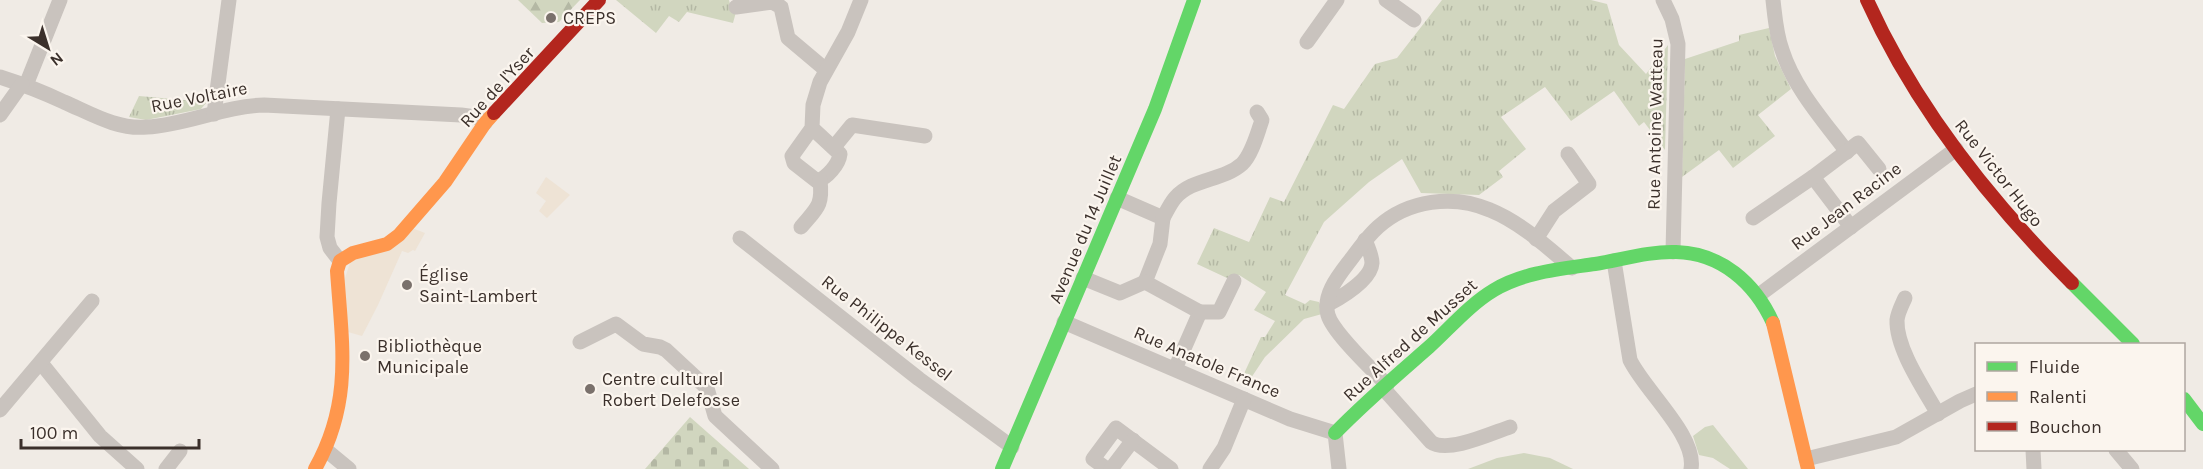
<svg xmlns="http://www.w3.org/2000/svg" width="2203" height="469" font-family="Karla,sans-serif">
<defs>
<pattern id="forest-firs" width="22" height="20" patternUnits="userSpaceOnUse" patternTransform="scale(1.5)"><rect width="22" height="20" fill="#d1d6bf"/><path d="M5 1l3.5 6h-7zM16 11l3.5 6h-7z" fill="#b4b8a4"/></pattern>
<pattern id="cemetery-stones" width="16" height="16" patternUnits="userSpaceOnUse" patternTransform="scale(1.5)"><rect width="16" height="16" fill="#d1d6bf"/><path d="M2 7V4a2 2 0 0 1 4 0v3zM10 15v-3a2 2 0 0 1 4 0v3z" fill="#b4b8a4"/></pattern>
<pattern id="park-tufts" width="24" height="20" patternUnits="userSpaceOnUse" patternTransform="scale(1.5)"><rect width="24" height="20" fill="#d1d6bf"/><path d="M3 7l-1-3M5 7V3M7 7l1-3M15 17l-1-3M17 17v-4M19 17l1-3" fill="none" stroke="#b4b8a4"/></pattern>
</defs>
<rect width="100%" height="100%" fill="#f0ebe5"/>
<g fill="#d1d6bf">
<polygon points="1713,425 1748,469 1730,469 1713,458 1699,455 1693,436 1705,427"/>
<polygon points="1524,453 1550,458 1573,469 1468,469 1497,458"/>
</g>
<polygon fill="url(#forest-firs)" points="518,0 580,0 559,22 542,23"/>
<polygon fill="url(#cemetery-stones)" points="690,417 749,469 645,469"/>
<g fill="url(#park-tufts)">
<polygon points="616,0 729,0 730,4 736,12 733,23 687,12 679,22 669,16 656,33"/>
<polygon points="1442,0 1591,0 1607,4 1619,45 1646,74 1668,45 1665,150 1644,122 1639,126 1614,91 1571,121 1545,87 1501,117 1526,149 1499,171 1503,177 1479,195 1421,193 1402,159 1369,182 1324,222 1285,295 1305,304 1310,300 1319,302 1322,314 1304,319 1265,357 1247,384 1241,380 1261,337 1265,337 1275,321 1254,310 1266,292 1239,275 1227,278 1197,264 1214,228 1249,242 1270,197 1284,202 1333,105 1344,109 1375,64 1397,58"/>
<polygon points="1769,28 1775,56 1791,89 1758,115 1775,136 1733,168 1719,150 1682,177 1685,59 1739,41 1739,35"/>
<polygon points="139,96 207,102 201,109 146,120 129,117"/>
</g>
<g fill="#eee3d5">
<polygon points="546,177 570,195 547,218 539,211 546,201 536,193"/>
<polygon points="412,228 425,233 415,251 413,250 408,253 402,251 378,305 362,336 348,332 343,284 350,263"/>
</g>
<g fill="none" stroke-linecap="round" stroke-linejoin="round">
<g stroke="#c9c3be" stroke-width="15">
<polyline points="1386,0 1414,20"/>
<polyline points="1663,0 1672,19 1678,44 1673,252"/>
<path d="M1773,0c2,17 3,34 9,50 12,38 41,70 65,102"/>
<polyline points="736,7 772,2 781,7 788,38 826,70"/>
<polyline points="1307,42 1337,0"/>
<path d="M0,77c22,7 43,15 64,25 26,11 53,28 83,25 39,-2 77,-21 117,-22l197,10 15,2 9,6"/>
<polyline points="26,85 60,0"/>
<polyline points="338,109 329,203 327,237 330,248 340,261"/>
<polyline points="214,114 229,0"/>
<polyline points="0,115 22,84"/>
<path d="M812,128l28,26c-1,10 -13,24 -23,27l-23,-18 -2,-7 20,-28 1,-23 7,-23 28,-50 13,-32"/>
<polyline points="834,147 852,125 925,136"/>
<polyline points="1813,177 1851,227"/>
<polyline points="1117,198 1163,218 1160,244 1145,282 1200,312 1175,369"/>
<path d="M1163,218c4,-7 7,-14 12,-20 17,-20 48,-17 67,-34 9,-9 14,-26 18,-38l2,-6 -5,-8"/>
<polyline points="1753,218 1813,177 1858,143 1879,169"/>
<path d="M801,227c16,-19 22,-21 19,-47"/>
<polyline points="740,238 919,379 1012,447"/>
<polyline points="1536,239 1554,211 1589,184 1568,154"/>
<path d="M1614,261l16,99c15,31 67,76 61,109"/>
<polyline points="1083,278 1120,293 1145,282"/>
<polyline points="1759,295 1956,149"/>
<path d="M1905,298c-3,7 -7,14 -8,22 -1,29 27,69 41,94"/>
<path d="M1327,305c13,-7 44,-25 45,-42 0,-7 -4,-16 -7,-23"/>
<polyline points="1200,312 1219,312 1234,281"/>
<polyline points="1064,322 1290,419 1335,433 1339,469"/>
<polyline points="580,342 616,324 643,344 660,347 666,350 707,388 715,416 772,469"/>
<polyline points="41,363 100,436 137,469"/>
<path d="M1387,385c-14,-15 -54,-52 -59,-70 -6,-21 12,-41 24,-57 8,-11 16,-22 26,-31 30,-27 75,-33 112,-17 30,12 57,37 82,58"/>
<path d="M1383,388l48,54c16,12 61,-9 79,-15"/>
<polyline points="0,410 92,301"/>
<polyline points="326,450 349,469"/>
<polyline points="2033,450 2034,469"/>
<polyline points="2116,450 2132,469"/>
<polyline points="1806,459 1896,437 1960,401 1976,394"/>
<polyline points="166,469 180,451"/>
<polyline points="1107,469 1093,459 1116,428 1171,469"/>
<polyline points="1111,469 1133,440"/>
<polyline points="1210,469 1224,448 1244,399"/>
</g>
<g stroke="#63d668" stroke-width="14">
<polyline points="2072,283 2133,344"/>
<polyline points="2184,399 2203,424"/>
<path d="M1335,433c30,-31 62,-58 94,-86 21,-19 40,-42 65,-57 30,-18 67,-21 101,-26 26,-4 54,-13 81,-12 45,1 79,31 97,71"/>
<polyline points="1002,469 1155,109 1194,0"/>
</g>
<g stroke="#ff974d" stroke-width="14">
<polyline points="1773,323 1808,469"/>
<path d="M315,469c38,-68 27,-124 22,-198l3,-10 13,-8 34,-9 12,-9 46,-53 40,-59 9,-10"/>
</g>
<g stroke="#b3261e" stroke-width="14">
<path d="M1867,0c48,107 123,201 205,283"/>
<polyline points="494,113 599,0"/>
</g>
</g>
<g fill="#7a716c" stroke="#fbf5ee" stroke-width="2">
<circle cx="551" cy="18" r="6"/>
<circle cx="407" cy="285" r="6"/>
<circle cx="365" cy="356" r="6"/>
<circle cx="590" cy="389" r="6"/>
</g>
<g text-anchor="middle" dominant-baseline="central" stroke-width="4.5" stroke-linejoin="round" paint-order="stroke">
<g font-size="18" fill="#3b302b" stroke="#fbf5ee" text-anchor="start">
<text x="563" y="18">CREPS</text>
<text x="419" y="275">Église<tspan x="419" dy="21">Saint-Lambert</tspan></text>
<text x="377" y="346">Bibliothèque<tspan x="377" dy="21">Municipale</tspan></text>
<text x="602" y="379">Centre culturel<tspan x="602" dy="21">Robert Delefosse</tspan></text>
</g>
<g font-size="18" fill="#3b302b" stroke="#fbf5ee">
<text transform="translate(497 87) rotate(-48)">Rue de l'Yser</text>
<text transform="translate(199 97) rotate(-11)">Rue Voltaire</text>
<text transform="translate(1655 124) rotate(-89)">Rue Antoine Watteau</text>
<text transform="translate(1999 173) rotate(52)">Rue Victor Hugo</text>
<text transform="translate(1846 206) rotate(-37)">Rue Jean Racine</text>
<text transform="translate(1085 229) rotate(-67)">Avenue du 14 Juillet</text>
<text transform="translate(887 328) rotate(38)">Rue Philippe Kessel</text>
<text transform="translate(1410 340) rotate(-42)">Rue Alfred de Musset</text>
<text transform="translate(1207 362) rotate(23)">Rue Anatole France</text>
</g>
</g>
<rect x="1975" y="343" width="210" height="108" fill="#fbf5ee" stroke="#aea6a0" stroke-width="1.5"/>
<rect x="1987" y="362" width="30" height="9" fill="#63d668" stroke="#aea6a0" stroke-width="1.5"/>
<text x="2029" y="373" font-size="18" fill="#3b302b">Fluide</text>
<rect x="1987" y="392" width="30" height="9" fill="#ff974d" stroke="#aea6a0" stroke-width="1.5"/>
<text x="2029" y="403" font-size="18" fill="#3b302b">Ralenti</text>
<rect x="1987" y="422" width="30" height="9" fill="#b3261e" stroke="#aea6a0" stroke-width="1.5"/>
<text x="2029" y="433" font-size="18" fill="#3b302b">Bouchon</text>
<g transform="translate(48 48) rotate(142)" stroke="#fbf5ee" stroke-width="4.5" paint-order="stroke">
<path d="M0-4.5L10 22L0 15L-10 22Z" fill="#3b302b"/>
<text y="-9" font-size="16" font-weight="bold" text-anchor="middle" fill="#3b302b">N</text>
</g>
<path d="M21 439v9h178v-9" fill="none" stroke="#3b302b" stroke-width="3"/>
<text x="30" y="439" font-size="18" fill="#3b302b" stroke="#fbf5ee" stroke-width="4.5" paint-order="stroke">100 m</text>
</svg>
